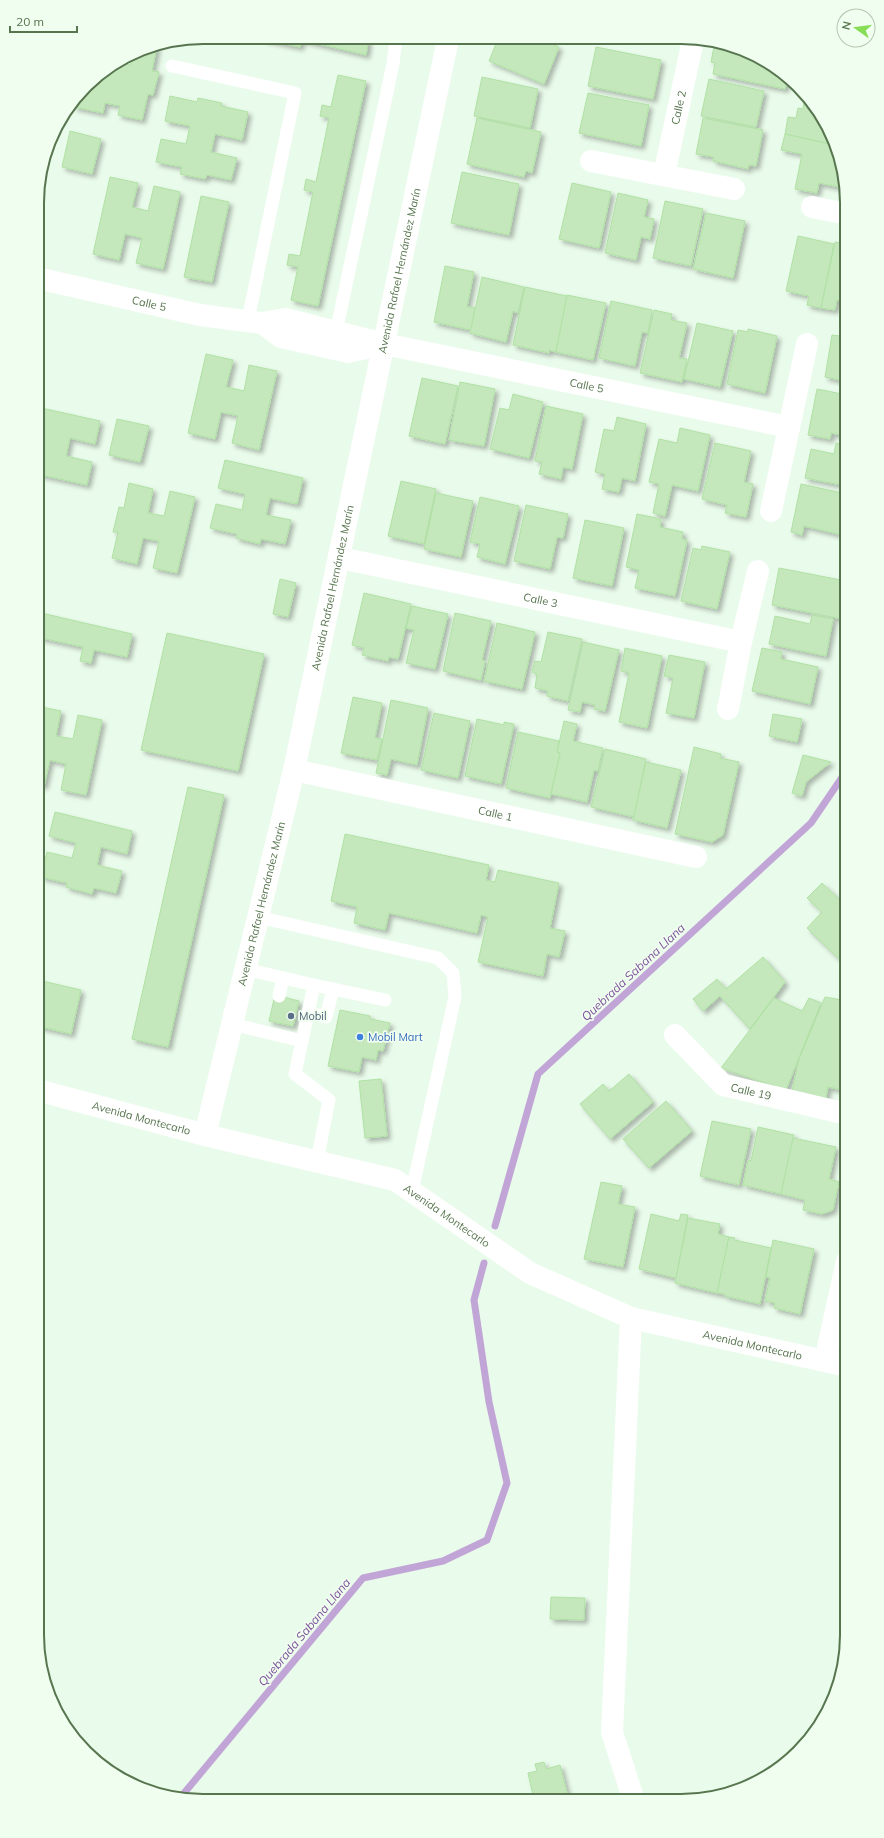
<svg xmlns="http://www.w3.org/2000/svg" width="884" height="1838" font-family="Mulish,sans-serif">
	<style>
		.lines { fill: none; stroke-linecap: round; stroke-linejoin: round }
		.stream { stroke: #c1a5d6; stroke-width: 7 }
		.building { fill: #c4e8bc; stroke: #b0e1a4; filter: url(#shadow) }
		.lane { stroke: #fff; stroke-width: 13 }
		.street { stroke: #fff; stroke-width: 22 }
		.service-dot { fill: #5c6f8a; stroke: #f0fef0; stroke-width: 1.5 }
		.shop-dot { fill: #3f7fe0; stroke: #f0fef0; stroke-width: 1.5 }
		.labels { text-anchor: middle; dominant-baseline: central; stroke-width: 3.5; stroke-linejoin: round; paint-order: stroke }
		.street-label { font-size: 11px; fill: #57754e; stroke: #f0fef0 }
		.service-label { font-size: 11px; fill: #4e5e75; stroke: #f0fef0; text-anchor: start }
		.shop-label { font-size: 11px; fill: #366cbe; stroke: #f0fef0; text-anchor: start }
		.water-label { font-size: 12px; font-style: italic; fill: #7d539b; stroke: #f0fef0 }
		.rim { fill: none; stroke: #57754e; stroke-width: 2 }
	</style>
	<defs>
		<filter id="shadow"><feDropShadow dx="3.5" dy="3.5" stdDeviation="2" flood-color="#0004"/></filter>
	</defs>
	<rect width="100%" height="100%" fill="#e9fbea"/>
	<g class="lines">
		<g class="stream">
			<polyline points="495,1226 538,1074 811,823 847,770"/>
			<polyline points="180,1798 363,1578 443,1561 487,1540 507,1483 489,1402 474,1300 484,1263"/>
		</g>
	</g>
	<g class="building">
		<polygon points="263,37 367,38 368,43 366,55 302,40 300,47 263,39"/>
		<polygon points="498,39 540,39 559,47 544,84 489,61"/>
		<polygon points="715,41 754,54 788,77 785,89 713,74 715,63 711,62"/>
		<polygon points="157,46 152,71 159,72 153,95 148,94 142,120 118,115 120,106 105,103 103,113 74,107 75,102 93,78 119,63 130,65 133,54 140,50"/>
		<polygon points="596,47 661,60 653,99 588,86"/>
		<polygon points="338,75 366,81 318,306 291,300 298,267 287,265 289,254 300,256 313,192 304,190 306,179 316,182 329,118 320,116 322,105 331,107"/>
		<polygon points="482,77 538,89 530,128 474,116"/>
		<polygon points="709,79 764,91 756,127 701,116"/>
		<polygon points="588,93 649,105 641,146 579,133"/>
		<polygon points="805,95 819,111 834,145 785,134 788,117 796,118 798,108 803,109"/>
		<polygon points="170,96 197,102 198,98 222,103 221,106 248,112 242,140 215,134 211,152 237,158 231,180 207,175 205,179 180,174 182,167 156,162 161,139 186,144 190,126 165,121"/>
		<polygon points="477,118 541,132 532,173 526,171 524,177 467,164"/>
		<polygon points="703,118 763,130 756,166 749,165 748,169 713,161 714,157 696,154"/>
		<polygon points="70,131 101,139 92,174 62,167"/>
		<polygon points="785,134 834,145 841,160 845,188 819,183 817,193 795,189 802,154 781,150"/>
		<polygon points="462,172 519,184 509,235 451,223"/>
		<polygon points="110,177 138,183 132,207 148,211 154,186 180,192 163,269 136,263 142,238 125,234 119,260 93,254"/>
		<polygon points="572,183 611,192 599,248 559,239"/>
		<polygon points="618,193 648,200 644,217 654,219 650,239 641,237 636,260 605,253"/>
		<polygon points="201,196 229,202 212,282 184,277"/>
		<polygon points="665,201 703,209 691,266 653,258"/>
		<polygon points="706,213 745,221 733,278 693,269"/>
		<polygon points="798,236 834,244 821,308 807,305 809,296 786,291"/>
		<polygon points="835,242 847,244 847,302 837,300 835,310 821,308"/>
		<polygon points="445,266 474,272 467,307 475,308 471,330 434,322"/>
		<polygon points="482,277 524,287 518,313 513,311 506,342 470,333"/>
		<polygon points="525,287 567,296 556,352 549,350 549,353 513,345"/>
		<polygon points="567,295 606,303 593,360 556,352"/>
		<polygon points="611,301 652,310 648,333 642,332 635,366 599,358"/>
		<polygon points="654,310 672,314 671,320 687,323 679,358 687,359 682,382 640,373"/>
		<polygon points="697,323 733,331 720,387 684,379"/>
		<polygon points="748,329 777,336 765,393 727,384 738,330 748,332"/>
		<polygon points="832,335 847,337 847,392 843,391 845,381 825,377"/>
		<polygon points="206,354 233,360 226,387 244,391 249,365 277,371 259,450 232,443 238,416 221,412 215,439 188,433"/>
		<polygon points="422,378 458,386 445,444 409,436"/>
		<polygon points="460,382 495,389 484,446 449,440"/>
		<polygon points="817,389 847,395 847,436 831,433 830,439 808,435"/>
		<polygon points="513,394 543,402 529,458 490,449 500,408 509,410"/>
		<polygon points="546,406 583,414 572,469 563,467 561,479 539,474 542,462 535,461"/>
		<polygon points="37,407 100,421 95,444 70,438 66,456 92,462 87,485 37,474 37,450 40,451 44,434 37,432"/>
		<polygon points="617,417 646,424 635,481 622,478 619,492 602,489 605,474 595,472 604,429 614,431"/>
		<polygon points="117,419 149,426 140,462 109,455"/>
		<polygon points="680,428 710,435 698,491 672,485 665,516 653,513 659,484 649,482 659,439 677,443"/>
		<polygon points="715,443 751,451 744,482 753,484 746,517 725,513 727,505 702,499"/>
		<polygon points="836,443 847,445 847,486 805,478 811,449 834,454"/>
		<polygon points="225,460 303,478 297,504 270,498 266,515 291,520 285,544 261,539 260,544 236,538 237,534 210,528 216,504 242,510 245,494 218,488"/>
		<polygon points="401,481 436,489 424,544 388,536"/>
		<polygon points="129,483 153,489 148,513 164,516 170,491 195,497 177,573 153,568 159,541 143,538 137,564 112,558 118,532 113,532 119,507 124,508"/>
		<polygon points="801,484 847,494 847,536 804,526 802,535 791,532"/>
		<polygon points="436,493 473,501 461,557 424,549"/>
		<polygon points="480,497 519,506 505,564 477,557 480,544 470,542"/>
		<polygon points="526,505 568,514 563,538 557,537 550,569 514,561"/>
		<polygon points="637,514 661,519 660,527 683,532 682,539 687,540 675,596 635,588 639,570 626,567"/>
		<polygon points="585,520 624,528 612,586 573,578"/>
		<polygon points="702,546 730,552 717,609 681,601 693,548 701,550"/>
		<polygon points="779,568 846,581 840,609 847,610 847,620 772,605"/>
		<polygon points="280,579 296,583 288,617 273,614"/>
		<polygon points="364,593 411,604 398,659 389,657 388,661 362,655 364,648 352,645"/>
		<polygon points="412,606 448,614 435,669 406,663 414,630 406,628"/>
		<polygon points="37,612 132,634 127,657 94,650 91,663 80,661 83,647 37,637"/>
		<polygon points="455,613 491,621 482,660 485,661 481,680 443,671"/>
		<polygon points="812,615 833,619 826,656 769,644 775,616 810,624"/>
		<polygon points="497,623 535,632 522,689 484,681"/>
		<polygon points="548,632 582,639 568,701 547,696 548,691 535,688 537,674 532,672 535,661 541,662"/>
		<polygon points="167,633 264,654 238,771 141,750"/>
		<polygon points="583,642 619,650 605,711 594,709 595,705 582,702 580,712 568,710"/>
		<polygon points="625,648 662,656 647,728 619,722 629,673 621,671"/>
		<polygon points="762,648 782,652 781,659 818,667 810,704 752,691"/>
		<polygon points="669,655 705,662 694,718 666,713 673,678 664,676"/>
		<polygon points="353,697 382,703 375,738 382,739 377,760 341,753"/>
		<polygon points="391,700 428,708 417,765 391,759 387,775 376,773"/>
		<polygon points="37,706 61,711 56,736 73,739 78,715 102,720 86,795 61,790 66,764 50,760 44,786 37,784"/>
		<polygon points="434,713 470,721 458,778 421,770"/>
		<polygon points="773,714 802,719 797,742 769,736"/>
		<polygon points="477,719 504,725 504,722 514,724 501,784 465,776"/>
		<polygon points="564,721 577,724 573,741 603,748 598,771 594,770 587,802 551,794 560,753 557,752"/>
		<polygon points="518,732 559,741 557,752 560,753 550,798 506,788"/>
		<polygon points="694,747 721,754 720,758 739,762 723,835 712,842 675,834"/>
		<polygon points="605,749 646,759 634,817 591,807"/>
		<polygon points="803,755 831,762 806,782 802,796 792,793"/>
		<polygon points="646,762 681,770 667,828 633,820"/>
		<polygon points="188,787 224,795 168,1047 132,1039"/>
		<polygon points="55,812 132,831 127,854 101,847 97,865 122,871 116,893 94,888 92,894 66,887 67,883 41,877 47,852 72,858 76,843 49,836"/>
		<polygon points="345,834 489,865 486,880 495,882 498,870 559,883 550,928 565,931 559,957 547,954 543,976 478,962 488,917 481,915 477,933 389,913 385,930 354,923 357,907 331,901"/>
		<polygon points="822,883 847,907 847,967 807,928 822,912 807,898"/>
		<polygon points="763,957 785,982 750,1029 720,996 703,1011 693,999 717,979 726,989"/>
		<polygon points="38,980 81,990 71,1034 37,1026"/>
		<polygon points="275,995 299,1001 293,1026 269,1021"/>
		<polygon points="825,997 847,1001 847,1091 828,1087 826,1098 792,1091 799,1059"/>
		<polygon points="774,998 802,1011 809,998 821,1003 786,1090 721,1068"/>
		<polygon points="340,1010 370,1016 370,1019 390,1023 383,1051 378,1050 376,1060 362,1057 359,1072 328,1066"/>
		<polygon points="629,1074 653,1102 610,1139 580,1104 603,1084 609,1091"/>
		<polygon points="381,1079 387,1136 365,1138 359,1081"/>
		<polygon points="666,1101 692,1131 649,1168 623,1139"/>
		<polygon points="712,1121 751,1129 739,1185 700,1176"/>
		<polygon points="758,1127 794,1135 781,1194 743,1185 748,1160 751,1161"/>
		<polygon points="793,1138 836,1147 829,1179 839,1182 833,1210 822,1214 803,1210 805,1200 781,1194"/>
		<polygon points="601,1182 622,1186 618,1204 635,1207 623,1267 584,1259"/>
		<polygon points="651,1214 679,1221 681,1214 688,1215 676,1278 639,1269"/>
		<polygon points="688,1218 720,1224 718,1234 729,1237 717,1293 675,1283"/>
		<polygon points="729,1237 735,1238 734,1240 771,1248 760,1304 725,1296 725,1294 717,1293"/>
		<polygon points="773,1240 814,1249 800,1314 774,1308 775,1303 765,1301 770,1278 766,1277"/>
		<polygon points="551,1597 585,1598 584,1620 550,1619"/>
		<polygon points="544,1762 546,1769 560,1765 567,1793 534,1800 528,1773 537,1771 535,1764"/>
	</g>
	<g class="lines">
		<g class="lane">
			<polyline points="172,66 295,93 248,320"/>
			<polyline points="336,332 393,64 396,38"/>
			<polyline points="258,917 438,958 453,973 455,997 412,1191"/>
			<polyline points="245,969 314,985 302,1041"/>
			<polyline points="314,985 385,1000"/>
			<polyline points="279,996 283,978"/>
			<polyline points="309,1013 326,1017 333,989"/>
			<polyline points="232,1024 302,1041 295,1074 329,1100 317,1161"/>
		</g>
		<g class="street">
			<polyline points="591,161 734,189"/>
			<path id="s1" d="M664,175L693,40"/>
			<polyline points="812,207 847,214"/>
			<path id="s2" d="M37,278L200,315L262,323L285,319L384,344L789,427"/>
			<polyline points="262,323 281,337 348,352 380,345"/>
			<polyline points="771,511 807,344"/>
			<path id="s3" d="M340,558L741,642"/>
			<polyline points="728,709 741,642 758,571"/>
			<path id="s4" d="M294,770L696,857"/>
			<path id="s5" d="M675,1035L723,1085L847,1114"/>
			<path id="s6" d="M37,1090L205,1135L395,1180L530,1273L631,1318L847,1366"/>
			<path id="s7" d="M205,1135L294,770L448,39"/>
			<polyline points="631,1318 612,1732 634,1801"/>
			<polyline points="825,1361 847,1261"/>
		</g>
	</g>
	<circle class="service-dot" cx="291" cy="1016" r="4"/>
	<circle class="shop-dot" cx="360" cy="1037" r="4"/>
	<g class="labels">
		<g class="street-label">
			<text stroke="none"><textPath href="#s1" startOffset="69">Calle 2</textPath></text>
			<text stroke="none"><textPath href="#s7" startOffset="886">Avenida Rafael Hernández Marín</textPath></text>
			<text stroke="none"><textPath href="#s2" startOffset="115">Calle 5</textPath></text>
			<text stroke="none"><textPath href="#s2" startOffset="562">Calle 5</textPath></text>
			<text stroke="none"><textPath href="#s7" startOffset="562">Avenida Rafael Hernández Marín</textPath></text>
			<text stroke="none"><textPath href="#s3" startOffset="205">Calle 3</textPath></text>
			<text stroke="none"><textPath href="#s4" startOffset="206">Calle 1</textPath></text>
			<text stroke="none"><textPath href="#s7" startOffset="238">Avenida Rafael Hernández Marín</textPath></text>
			<text stroke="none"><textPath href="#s5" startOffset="98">Calle 19</textPath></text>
			<text stroke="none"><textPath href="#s6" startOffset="108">Avenida Montecarlo</textPath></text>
			<text stroke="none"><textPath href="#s6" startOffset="432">Avenida Montecarlo</textPath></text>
			<text stroke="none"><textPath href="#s6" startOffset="768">Avenida Montecarlo</textPath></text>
		</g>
		<g class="service-label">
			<text x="299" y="1016">Mobil</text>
		</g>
		<g class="shop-label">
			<text x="368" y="1037">Mobil Mart</text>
		</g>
		<g class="water-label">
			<text transform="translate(633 972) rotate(-43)">Quebrada Sabana Llana</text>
			<text transform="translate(304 1632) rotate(-50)">Quebrada Sabana Llana</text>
		</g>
	</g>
	<path d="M0 0H884V1838H0ZM203 44H681A159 159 0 0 1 840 203V1635A159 159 0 0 1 681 1794H203A159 159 0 0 1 44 1635V203A159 159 0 0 1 203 44Z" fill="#f0fef0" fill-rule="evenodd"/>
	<path class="rim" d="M203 44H681A159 159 0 0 1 840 203V1635A159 159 0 0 1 681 1794H203A159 159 0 0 1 44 1635V203A159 159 0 0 1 203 44Z"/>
	<g transform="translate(856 28) rotate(284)"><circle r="19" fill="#f0fef0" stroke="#b3c7af"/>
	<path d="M0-3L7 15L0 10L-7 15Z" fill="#87dd56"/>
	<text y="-6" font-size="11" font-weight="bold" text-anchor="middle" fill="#57754e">N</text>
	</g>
	<path d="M10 26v6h67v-6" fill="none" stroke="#57754e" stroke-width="2"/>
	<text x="16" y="26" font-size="12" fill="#57754e" stroke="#f0fef0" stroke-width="3" paint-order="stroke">20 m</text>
</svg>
